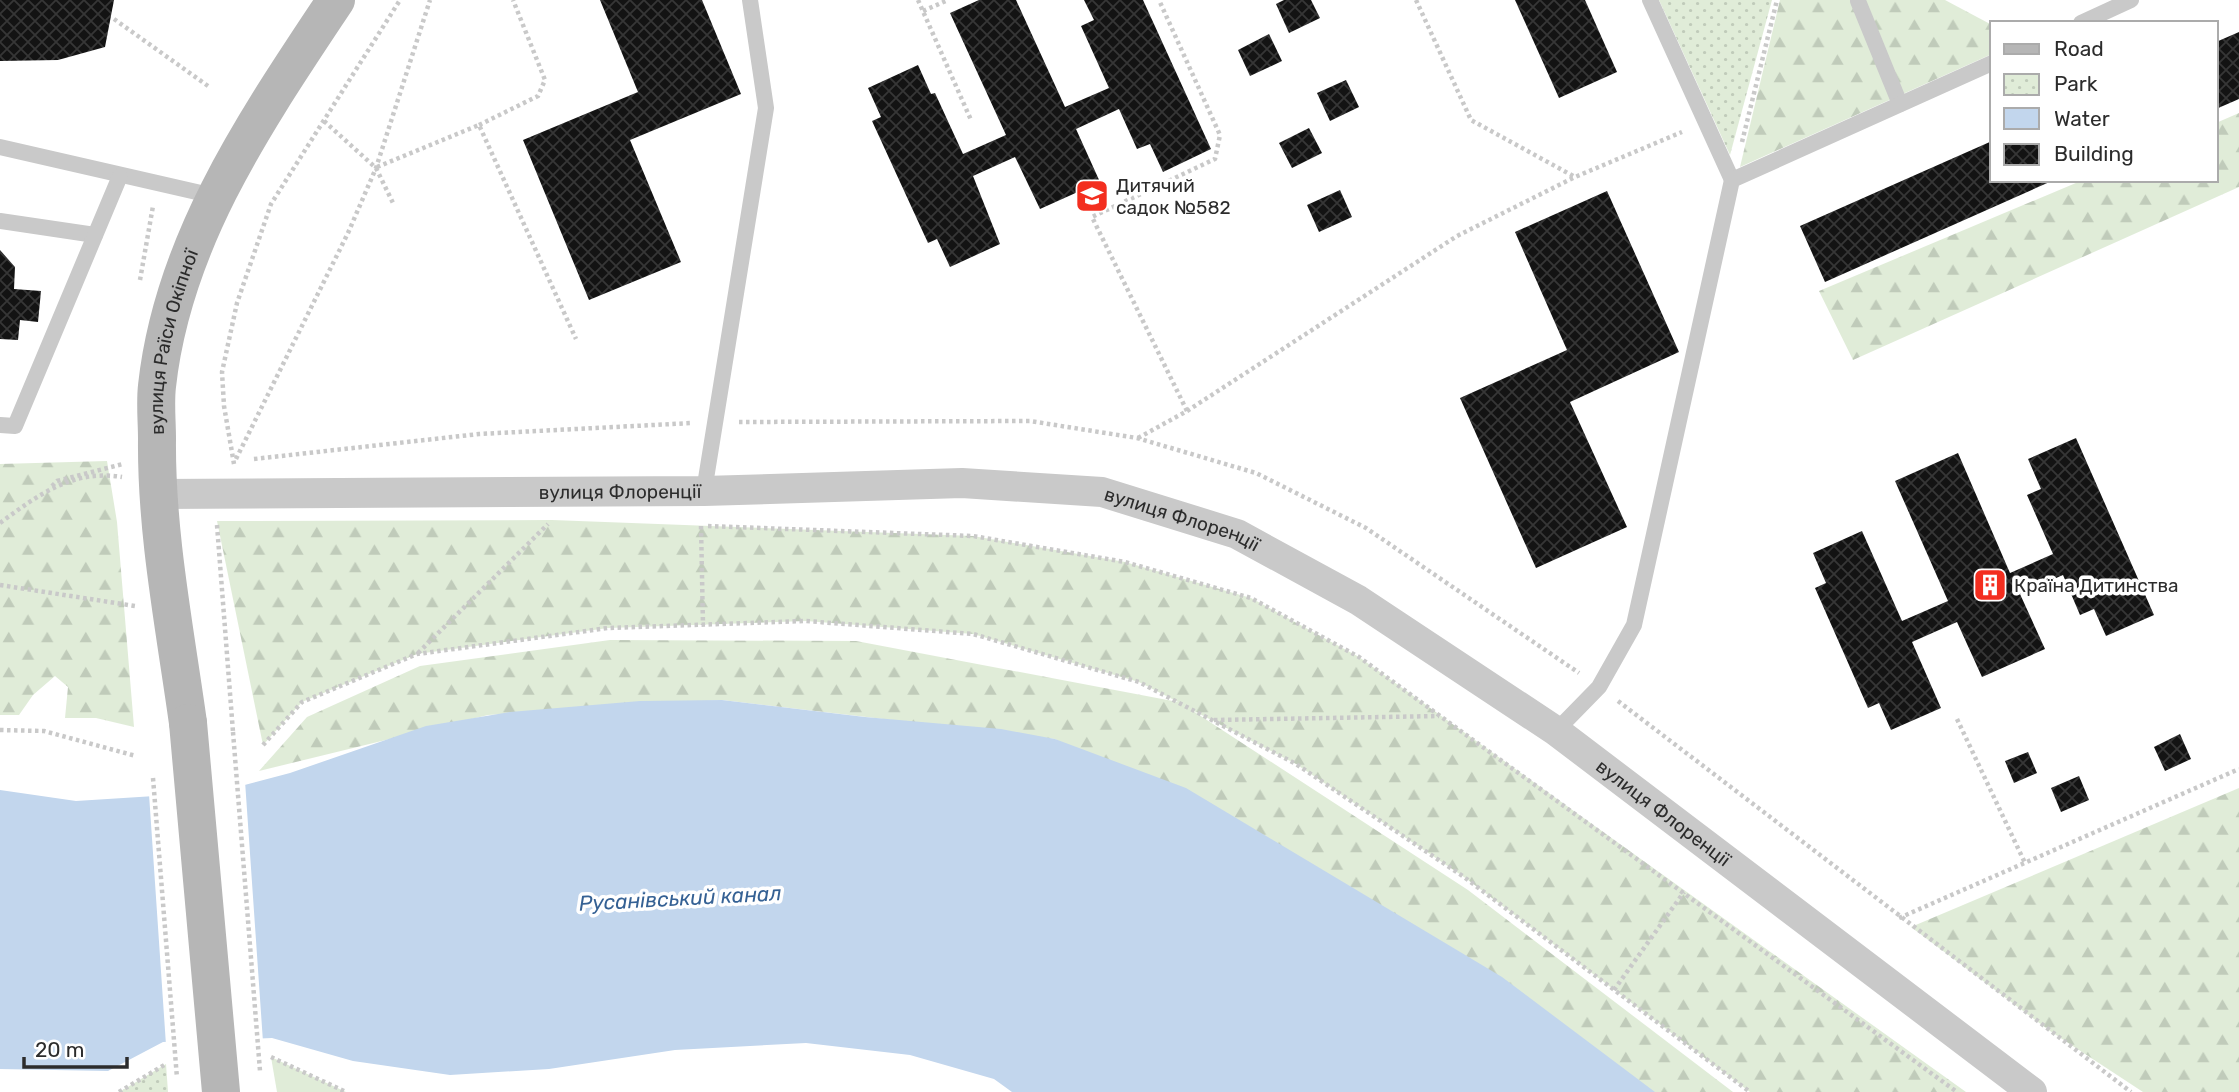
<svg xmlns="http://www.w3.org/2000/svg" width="2239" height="1092" font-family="Rubik,sans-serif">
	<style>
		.grass { fill: #e0ecd8 }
		.forest { fill: url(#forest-firs) }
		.park { fill: url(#park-dots) }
		.water { fill: #c2d6ed }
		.pier { fill: #fff }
		.building { fill: url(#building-cross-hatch) }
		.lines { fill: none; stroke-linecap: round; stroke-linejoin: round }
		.path { stroke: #c9c9c9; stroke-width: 4.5; stroke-dasharray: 3.5 3.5; stroke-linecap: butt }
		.lane { stroke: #c9c9c9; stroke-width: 16 }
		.street { stroke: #c9c9c9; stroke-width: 30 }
		.secondary { stroke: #b6b6b6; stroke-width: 38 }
		.path-bridge { stroke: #c9c9c9; stroke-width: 4.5; stroke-dasharray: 3.5 3.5; stroke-linecap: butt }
		.secondary-bridge { stroke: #b6b6b6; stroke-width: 38 }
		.labels { text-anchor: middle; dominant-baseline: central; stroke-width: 7; stroke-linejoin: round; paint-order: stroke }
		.poi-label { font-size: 19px; fill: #2c2c2c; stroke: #fff; text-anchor: start }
		.street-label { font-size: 19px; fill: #2c2c2c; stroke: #fff }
		.water-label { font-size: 21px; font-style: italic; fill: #356194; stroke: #fff }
	</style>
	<defs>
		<pattern id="forest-firs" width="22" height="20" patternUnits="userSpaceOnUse" patternTransform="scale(1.75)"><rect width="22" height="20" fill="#e0ecd8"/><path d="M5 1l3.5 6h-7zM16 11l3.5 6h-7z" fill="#c0cbba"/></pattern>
		<pattern id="park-dots" width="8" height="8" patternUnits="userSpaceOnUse" patternTransform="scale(1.75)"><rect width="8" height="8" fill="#e0ecd8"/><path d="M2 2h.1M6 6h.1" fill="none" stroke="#c0cbba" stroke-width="1.8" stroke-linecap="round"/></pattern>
		<pattern id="building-cross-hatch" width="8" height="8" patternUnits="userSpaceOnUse" patternTransform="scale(1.75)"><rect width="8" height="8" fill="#131313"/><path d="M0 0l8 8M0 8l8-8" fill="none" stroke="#363636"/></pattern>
	</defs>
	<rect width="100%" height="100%" fill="#fff"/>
	<polygon class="grass" points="271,1057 346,1092 277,1092"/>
	<g class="forest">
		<polygon points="1780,0 1945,0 1992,25 1992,54 1740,167"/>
		<polygon points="2239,113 2239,187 1853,360 1819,291 2083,180 2216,180 2216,123"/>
		<polygon points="107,461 117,522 134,727 96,718 65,718 68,687 55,676 33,695 19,715 0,715 0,464"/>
		<polygon points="552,520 973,536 1125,562 1251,598 1359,657 1966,1092 1750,1092 1464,877 1296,764 1190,709 1468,890 1733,1092 1653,1092 1055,739 722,700 488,715 259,771 307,717 420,666 610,640 856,641 1178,702 1139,682 973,634 806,621 608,628 417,654 302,702 263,745 217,521"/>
		<polygon points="2239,788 2239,1092 2143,1092 2050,1031 1911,927"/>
	</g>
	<g class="park">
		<polygon points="1659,0 1772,0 1730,155"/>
		<polygon points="166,1064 168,1092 119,1092 121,1091"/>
	</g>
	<polygon class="water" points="722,700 865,717 1001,729 1055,739 1186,788 1502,977 1655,1092 1012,1092 994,1079 910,1055 806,1043 675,1050 549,1069 450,1075 353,1061 272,1038 163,1042 108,1071 0,1069 0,790 76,801 218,792 290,773 426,726 510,712 640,701"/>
	<polygon class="pier" points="245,781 263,1042 166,1045 149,794 218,788"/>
	<g class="building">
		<polygon points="0,0 114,0 105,47 58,60 0,61"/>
		<polygon points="600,0 702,0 741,94 630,140 681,262 589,300 523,140 638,92"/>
		<polygon points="979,0 1016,0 1065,107 1109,88 1081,26 1094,20 1084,0 1143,0 1211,149 1163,172 1150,144 1137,149 1119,109 1076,129 1100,182 1040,209 1015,157 973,176 1000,244 950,267 937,239 928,243 872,121 881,117 868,88 918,65 931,94 935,93 963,154 1006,135 950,13"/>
		<polygon points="1284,0 1311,0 1320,18 1289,33 1276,4"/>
		<polygon points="1515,0 1585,0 1617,72 1559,98"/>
		<polygon points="2239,32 2239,99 2216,109 2216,42"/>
		<polygon points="1269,34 1282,61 1250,76 1238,50"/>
		<polygon points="1346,80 1359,107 1330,121 1317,93"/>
		<polygon points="1309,128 1322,153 1292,168 1279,143"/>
		<polygon points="1992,141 1992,180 2054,180 1825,282 1800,226"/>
		<polygon points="1340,190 1352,217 1319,232 1307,205"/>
		<polygon points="1607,191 1679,352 1570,402 1627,527 1536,568 1460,398 1567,350 1515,232"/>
		<polygon points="0,250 15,267 14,289 41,291 38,322 20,320 18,340 0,339"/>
		<polygon points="2076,438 2154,615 2106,636 2094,609 2080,615 2063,575 2020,594 2045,649 1982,677 1957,622 1912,642 1941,708 1891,730 1879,703 1868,708 1815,588 1826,583 1813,553 1862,531 1902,621 1948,601 1895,481 1958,453 2010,573 2053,554 2027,495 2041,489 2028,459"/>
		<polygon points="2180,734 2191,759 2165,771 2154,747"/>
		<polygon points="2028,752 2037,773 2014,783 2005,761"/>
		<polygon points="2079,776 2089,800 2061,812 2051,788"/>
	</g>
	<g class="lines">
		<g class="path">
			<polyline points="918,0 971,120"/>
			<polyline points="1416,0 1471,120 1575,177 1682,132"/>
			<polyline points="923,11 948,0"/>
			<polyline points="114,19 208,86"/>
			<polyline points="324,121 376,168 393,203"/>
			<polyline points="479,125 538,96 545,80 513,0"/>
			<polyline points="1742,142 1777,0"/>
			<polyline points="377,167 479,125 576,339"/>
			<polyline points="140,280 153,206"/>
			<polyline points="1187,411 1457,236 1575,177"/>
			<polyline points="739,422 1030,421 1137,438 1256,473 1366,528 1579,673"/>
			<polyline points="1138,438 1187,411 1092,217 1215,159 1220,135 1159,0"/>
			<polyline points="236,459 348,233 376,168 430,0"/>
			<polyline points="254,459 479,434 692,423"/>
			<polyline points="234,464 224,406 222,372 237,303 271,204 400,0"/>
			<polyline points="52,486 57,481 123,464"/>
			<path d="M0,523C38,495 73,469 122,477"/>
			<polyline points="217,525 233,732"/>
			<polyline points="701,526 703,625"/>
			<polyline points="708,526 973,536 1125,562 1251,598 1359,657 1957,1092"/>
			<polyline points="0,585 135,606"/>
			<polyline points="418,653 548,524"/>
			<polyline points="1618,701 2131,1092"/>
			<polyline points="1957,719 2025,863"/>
			<polyline points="1214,720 1439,716"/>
			<polyline points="0,730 44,731 136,756"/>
			<polyline points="263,745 302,702 417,654 608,628 806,621 973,634 1139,682 1296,764 1464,877 1750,1092"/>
			<polyline points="1899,918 2239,769"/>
			<polyline points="1614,990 1684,892"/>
			<polyline points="271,1057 346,1092"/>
			<polyline points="119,1092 166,1064"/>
		</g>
		<g class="lane">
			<polyline points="1650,0 1732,180"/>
			<polyline points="1858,1 1900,104"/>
			<polyline points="2081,23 2131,0"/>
			<polyline points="0,147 214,196"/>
			<polyline points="0,221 95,235"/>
			<polyline points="0,425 15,426 120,176"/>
			<polyline points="704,491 766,108 750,0"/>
			<polyline points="1556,731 1599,687 1634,625 1732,180 1992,63"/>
		</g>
		<path class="street" id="s1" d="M156,494L704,491L962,483L1102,492L1237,534L1358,600L1556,731L2032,1092"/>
		<path class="secondary" id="s2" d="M188,723C175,629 156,534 157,439C157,421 155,403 157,386C173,240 257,119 336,0"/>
		<g class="path-bridge">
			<polyline points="233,732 260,1071"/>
			<polyline points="153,778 177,1078"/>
		</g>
		<polyline class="secondary-bridge" points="188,723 221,1092"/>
	</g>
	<defs>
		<symbol id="school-square" viewBox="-11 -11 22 22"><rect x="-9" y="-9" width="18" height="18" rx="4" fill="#f32e1f" stroke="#fff"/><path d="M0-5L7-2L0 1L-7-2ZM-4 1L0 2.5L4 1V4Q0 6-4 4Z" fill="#fff"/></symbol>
		<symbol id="building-square" viewBox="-11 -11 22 22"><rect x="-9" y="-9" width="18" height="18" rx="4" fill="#f32e1f" stroke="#fff"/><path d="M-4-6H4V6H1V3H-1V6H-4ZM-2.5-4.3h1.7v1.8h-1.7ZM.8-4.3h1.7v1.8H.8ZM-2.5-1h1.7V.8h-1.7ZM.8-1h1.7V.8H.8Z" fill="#fff"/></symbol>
	</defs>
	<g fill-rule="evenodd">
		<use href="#school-square" x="1073" y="177" width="38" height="38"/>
		<use href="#building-square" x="1971" y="566" width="38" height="38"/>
	</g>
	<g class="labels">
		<g class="poi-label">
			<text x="1116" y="185">Дитячий<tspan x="1116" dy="22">садок №582</tspan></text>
			<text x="2014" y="585">Країна Дитинства</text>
		</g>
		<g class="street-label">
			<text stroke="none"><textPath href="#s2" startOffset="385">вулиця Раїси Окіпної</textPath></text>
			<text stroke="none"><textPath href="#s1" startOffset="464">вулиця Флоренції</textPath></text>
			<text stroke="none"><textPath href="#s1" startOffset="1031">вулиця Флоренції</textPath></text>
			<text stroke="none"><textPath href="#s1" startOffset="1598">вулиця Флоренції</textPath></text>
		</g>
		<g class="water-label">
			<text transform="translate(680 898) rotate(-3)">Русанівський канал</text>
		</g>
	</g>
	<rect x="1990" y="21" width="228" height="161" fill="#ffffff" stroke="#ababab" stroke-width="2"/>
	<rect x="2004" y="44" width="35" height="10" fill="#b6b6b6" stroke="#ababab" stroke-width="2"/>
	<text x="2054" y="56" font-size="21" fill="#2c2c2c">Road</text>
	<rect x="2004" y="74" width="35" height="21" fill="url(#park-dots)" stroke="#ababab" stroke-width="2"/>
	<text x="2054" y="91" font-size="21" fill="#2c2c2c">Park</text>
	<rect x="2004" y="108" width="35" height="21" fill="#c2d6ed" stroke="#ababab" stroke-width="2"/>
	<text x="2054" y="126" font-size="21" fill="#2c2c2c">Water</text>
	<rect x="2004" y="144" width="35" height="21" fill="url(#building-cross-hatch)" stroke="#ababab" stroke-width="2"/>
	<text x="2054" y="161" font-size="21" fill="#2c2c2c">Building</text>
	<path d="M24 1057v10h103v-10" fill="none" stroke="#2c2c2c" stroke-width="3.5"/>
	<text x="35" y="1057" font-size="21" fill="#2c2c2c" stroke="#ffffff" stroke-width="5" paint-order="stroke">20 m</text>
</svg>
